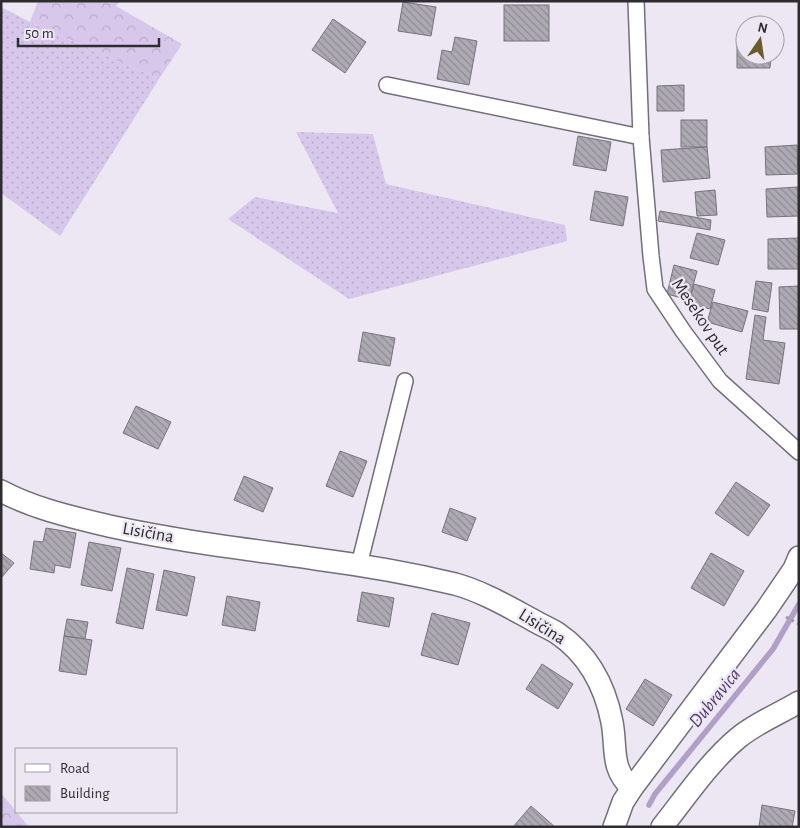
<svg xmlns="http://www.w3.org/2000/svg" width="800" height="828" font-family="'Alegreya Sans',sans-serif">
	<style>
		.grass { fill: url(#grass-dots) }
		.forest { fill: url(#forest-crowns) }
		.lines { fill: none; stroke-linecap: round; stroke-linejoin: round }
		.stream { stroke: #b19fc8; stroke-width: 5.5 }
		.building { fill: url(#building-back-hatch); stroke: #77737d }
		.street-casing { stroke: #726f78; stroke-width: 18 }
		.secondary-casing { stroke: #726f78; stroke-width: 24 }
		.path { stroke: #9e9aa2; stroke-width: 3; stroke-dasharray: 2.5 4; stroke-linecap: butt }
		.street { stroke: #fff; stroke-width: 15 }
		.secondary { stroke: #fff; stroke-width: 21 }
		.labels { text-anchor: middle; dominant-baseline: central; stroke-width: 4.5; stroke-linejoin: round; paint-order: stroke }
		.street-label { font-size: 18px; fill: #2e2c30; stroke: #ece7f2 }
		.water-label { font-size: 19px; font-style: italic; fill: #51386d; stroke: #ece7f2 }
	</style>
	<defs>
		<pattern id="grass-dots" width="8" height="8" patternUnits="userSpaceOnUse" patternTransform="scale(1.25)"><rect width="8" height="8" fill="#d7c8eb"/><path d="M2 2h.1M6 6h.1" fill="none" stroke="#b9acca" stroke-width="1.8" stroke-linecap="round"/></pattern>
		<pattern id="forest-crowns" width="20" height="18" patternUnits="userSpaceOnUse" patternTransform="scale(1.25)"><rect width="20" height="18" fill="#d7c8eb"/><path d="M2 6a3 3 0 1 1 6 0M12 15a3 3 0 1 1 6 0" fill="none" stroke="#b9acca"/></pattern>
		<pattern id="building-back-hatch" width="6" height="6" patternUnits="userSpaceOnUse" patternTransform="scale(1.25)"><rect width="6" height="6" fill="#aeaab4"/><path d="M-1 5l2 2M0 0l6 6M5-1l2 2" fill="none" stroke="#8e8b93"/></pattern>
	</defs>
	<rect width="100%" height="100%" fill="#ece7f2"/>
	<g class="grass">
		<polygon points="1,7 30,22 159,79 60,236 1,193"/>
		<polygon points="296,132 373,134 386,184 565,225 567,241 349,299 228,219 255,197 338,213"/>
	</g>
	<g class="forest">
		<polygon points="38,1 120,1 116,6 182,44 159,79 30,22"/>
		<polygon points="1,793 29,827 1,827"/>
	</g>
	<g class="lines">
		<polyline class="stream" points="649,805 655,794 773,649 799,604"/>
	</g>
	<g class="building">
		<polygon points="403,2 436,7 431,36 398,31"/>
		<rect x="504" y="5" width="45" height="36"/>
		<polygon points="333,19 366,42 345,73 312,50"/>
		<polygon points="455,37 477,41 469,85 437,79 442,50 452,52"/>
		<polygon points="737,39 745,39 745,55 771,55 770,68 737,68"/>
		<polygon points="684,85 684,111 657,111 657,86"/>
		<rect x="681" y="120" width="26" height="27"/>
		<polygon points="578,136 611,142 606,171 573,165"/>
		<polygon points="797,145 798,174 766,175 765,147"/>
		<polygon points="707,147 710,178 663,182 661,150"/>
		<polygon points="798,187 799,216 767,217 766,189"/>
		<polygon points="715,190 717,215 697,216 695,192"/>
		<polygon points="595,191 628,197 623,226 590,220"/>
		<polygon points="660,211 711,220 710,230 658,221"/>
		<polygon points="697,233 725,240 718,265 690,258"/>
		<polygon points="799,238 799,269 768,269 768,239"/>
		<polygon points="674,265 697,271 689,300 667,294"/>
		<polygon points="756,281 772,283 768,312 752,309"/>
		<polygon points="694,284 715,290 710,309 689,303"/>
		<polygon points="799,286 799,329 780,329 779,287"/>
		<polygon points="713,302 748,311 742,332 707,322"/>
		<polygon points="755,315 766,317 763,340 785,343 779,384 746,379"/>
		<polygon points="363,332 395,338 390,366 358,361"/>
		<polygon points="136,406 171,422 158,449 123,433"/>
		<polygon points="340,451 367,461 353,497 326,486"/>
		<polygon points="244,476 273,488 263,512 234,500"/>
		<polygon points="736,482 770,505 748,536 715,513"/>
		<polygon points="450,508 476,518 467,541 442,532"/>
		<polygon points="46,528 76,533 70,568 55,565 54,573 30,569 34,541 43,542"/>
		<polygon points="89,542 121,548 112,591 81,585"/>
		<polygon points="1,553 14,563 1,578"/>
		<polygon points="711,553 744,571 724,606 691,588"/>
		<polygon points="127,568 154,574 143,629 116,623"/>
		<polygon points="164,570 195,577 187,616 156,610"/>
		<polygon points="362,592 394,598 389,627 357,621"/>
		<polygon points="227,596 260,602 255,631 222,625"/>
		<polygon points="432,613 470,623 458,665 421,655"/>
		<polygon points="67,619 88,622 85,639 64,636"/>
		<polygon points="64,636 92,640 86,675 59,671"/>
		<polygon points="542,664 573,684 558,709 526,689"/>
		<polygon points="645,679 672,695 653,726 626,709"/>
		<polygon points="762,805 795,811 792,827 759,827"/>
		<polygon points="531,806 555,827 513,827"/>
	</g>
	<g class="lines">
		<defs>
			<g id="street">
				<polyline points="636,1 641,137 651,256 655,289 683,331 720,381 799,452"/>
				<polyline points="387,85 641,137"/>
				<polyline points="359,565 405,381"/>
			</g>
			<g id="secondary">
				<path d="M1,491C35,509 72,517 109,526C177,541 247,549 316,559C362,565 409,573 455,584C481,591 507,606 531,619C539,624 549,628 557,633C588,654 605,686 612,722C617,748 610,769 632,788"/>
				<polyline points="614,827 623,802 632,788 766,610 794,569 799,557"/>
				<path d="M662,827C685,798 710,761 738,738C756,723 779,714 799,702"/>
			</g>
		</defs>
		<use href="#street" class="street-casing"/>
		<use href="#secondary" class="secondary-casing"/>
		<polyline class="path" points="786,617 799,624"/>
		<use href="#street" class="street"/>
		<use href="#secondary" class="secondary"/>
	</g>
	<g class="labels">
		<g class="street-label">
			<text transform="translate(700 317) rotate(56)">Mesekov put</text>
			<text transform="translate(148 533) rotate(10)">Lisičina</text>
			<text transform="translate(542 627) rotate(32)">Lisičina</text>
		</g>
		<g class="water-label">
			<text transform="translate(715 698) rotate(-51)">Dubravica</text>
		</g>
	</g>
	<rect width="800" height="828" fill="none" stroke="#2e2c30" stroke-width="5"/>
	<rect x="15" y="748" width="162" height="65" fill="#ece7f2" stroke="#a09ca4"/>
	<rect x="25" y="764" width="25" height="8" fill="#ffffff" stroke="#a09ca4"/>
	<text x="60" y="773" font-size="15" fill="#2e2c30">Road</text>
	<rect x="25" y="786" width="25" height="15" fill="url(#building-back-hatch)" stroke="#a09ca4"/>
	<text x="60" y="798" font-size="15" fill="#2e2c30">Building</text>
	<g transform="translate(760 40) rotate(13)"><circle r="24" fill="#ece7f2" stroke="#a09ca4"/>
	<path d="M0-4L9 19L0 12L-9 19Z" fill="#6a5c29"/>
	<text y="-8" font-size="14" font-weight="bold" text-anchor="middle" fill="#2e2c30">N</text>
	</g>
	<path d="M18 38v8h141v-8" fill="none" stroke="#2e2c30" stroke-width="2.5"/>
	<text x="25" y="38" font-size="15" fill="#2e2c30" stroke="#ece7f2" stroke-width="4" paint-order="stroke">50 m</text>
</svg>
